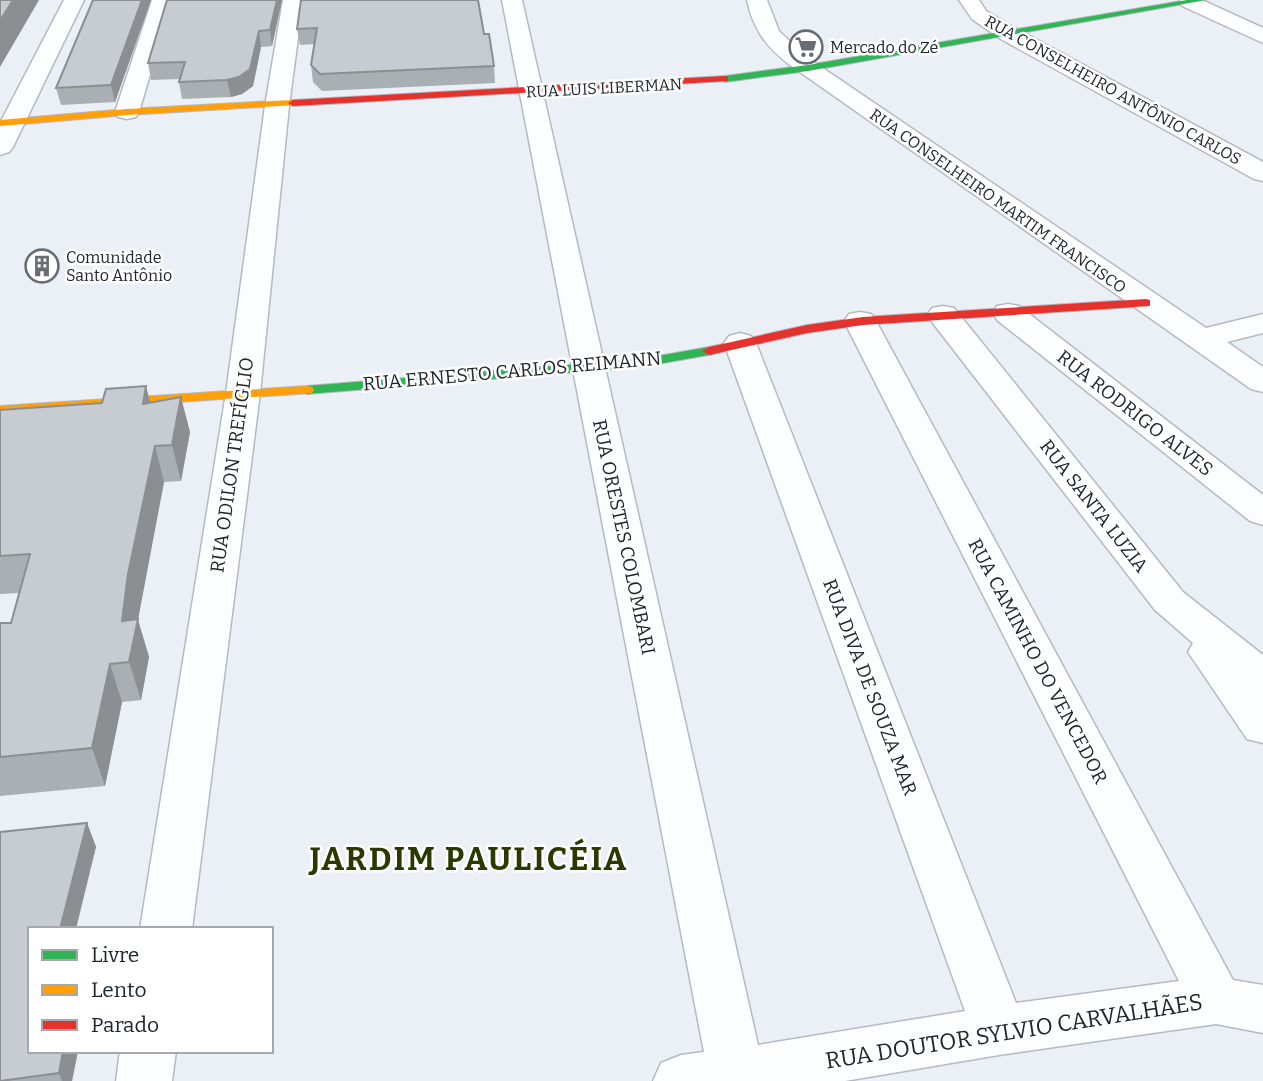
<svg xmlns="http://www.w3.org/2000/svg" width="1263" height="1081" font-family="Bitter,serif">
	<style>
		.lines { fill: none; stroke-linecap: round; stroke-linejoin: round }
		.street-casing { stroke: #b5bac1; stroke-width: 3 }
		.fast-casing { stroke: #b5bac1; stroke-width: 2 }
		.slow-casing { stroke: #b5bac1; stroke-width: 2 }
		.jam-casing { stroke: #b5bac1; stroke-width: 2 }
		.street { fill: #fcfdfe; fill-rule: evenodd }
		.fast { fill: #30b455; fill-rule: evenodd }
		.slow { fill: #ff9f0a; fill-rule: evenodd }
		.jam { fill: #e5322d; fill-rule: evenodd }
		.wall { fill: #aaafb4 }
		.shaded-wall { fill: #8b8f92 }
		.building { fill: #c6ccd1; stroke: #8b8f92; stroke-width: 2 }
		.labels { text-anchor: middle; dominant-baseline: central; stroke-width: 5; stroke-linejoin: round; paint-order: stroke }
		.far-poi-label { font-size: 16px; fill: #20262d; stroke: #fff; text-anchor: start }
		.far-street-label { font-size: 16px; fill: #20262d; stroke: #fff }
		.street-label { font-size: 19px; fill: #20262d; stroke: #fff }
		.near-street-label { font-size: 23px; fill: #20262d; stroke: #fff }
		.near-district-label { font-size: 32px; font-weight: bold; letter-spacing: 2px; fill: #2a3900; stroke: #fff }
	</style>
	<rect width="100%" height="100%" fill="#ebf0f6"/>
	<g class="lines">
		<defs>
			<g id="street">
				<polygon points="64,0 84,0 13,147 9,152 0,155 0,123"/>
				<polygon points="152,0 172,0 139,112 136,117 127,119 118,117 115,112"/>
				<polygon points="283,0 303,0 289,106 260,393 192,929 140,929 226,393 265,106"/>
				<polygon points="502,0 522,0 758,1045 965,1011 724,343 729,336 740,333 751,336 756,343 1016,1003 1179,981 844,321 849,314 860,312 871,314 876,321 1233,980 1263,985 1263,1033 1216,1024 999,1055 845,1081 653,1081 661,1063 681,1055 704,1052"/>
				<path d="M747,0H767L779,31L805,56L1206,328L1263,314V333L1227,342L1263,367V392L1251,389L790,65C766,47 753,29 747,0Z"/>
				<polygon points="959,0 979,0 986,11 1015,28 1263,162 1263,181 1254,179 999,38 972,19"/>
				<polygon points="1180,0 1202,0 1263,28 1263,43 1182,6"/>
				<polygon points="1008,304 1019,306 1263,495 1263,525 1250,521 997,320 993,313 997,306"/>
				<polygon points="943,306 954,308 1183,592 1263,655 1263,743 1247,739 1188,652 1193,643 1155,610 932,322 927,315 932,308"/>
				<polygon points="120,1051 176,1051 172,1081 116,1081"/>
			</g>
			<g id="fast">
				<polygon points="1187,0 1206,0 808,71 725,82 720,79 725,76 808,65"/>
				<polygon points="709,347 716,351 714,354 641,367 307,394 300,390 307,386 641,359"/>
			</g>
			<g id="slow">
				<polygon points="293,100 298,103 296,105 127,115 0,126 0,120 127,109"/>
				<polygon points="307,386 312,387 314,390 312,393 0,414 0,406"/>
			</g>
			<g id="jam">
				<polygon points="725,76 728,77 728,81 293,106 288,103 293,100"/>
				<polygon points="1146,299 1150,300 1150,306 863,325 807,333 709,355 702,351 709,347 807,325 863,317"/>
			</g>
		</defs>
		<use href="#street" class="street-casing"/>
		<use href="#fast" class="fast-casing"/>
		<use href="#slow" class="slow-casing"/>
		<use href="#jam" class="jam-casing"/>
		<use href="#street" class="street"/>
		<use href="#fast" class="fast"/>
		<use href="#slow" class="slow"/>
		<use href="#jam" class="jam"/>
	</g>
	<g class="wall">
		<polygon points="93,0 151,0 115,102 61,105 56,88"/>
		<polygon points="167,0 282,0 272,46 261,47 253,86 242,94 231,97 182,99 179,82 180,79 151,80 148,63"/>
		<polygon points="301,0 484,34 494,66 495,83 322,91 313,82 311,65 314,44 300,45 297,29"/>
		<polygon points="0,410 190,432 181,481 164,482 139,611 138,620 149,657 141,700 122,702 105,786 0,796 0,623 11,623 19,593 0,594"/>
		<polygon points="87,823 96,847 30,1051 78,1051 72,1081 0,1081"/>
	</g>
	<g class="shaded-wall">
		<polygon points="13,0 39,0 0,67 0,21"/>
		<polygon points="142,0 151,0 115,102 111,85"/>
		<polygon points="277,0 282,0 272,46 270,30"/>
		<polygon points="259,31 261,47 253,86 242,94 231,97 227,80"/>
		<polygon points="146,386 155,421 143,404"/>
		<polygon points="181,397 190,432 181,481 172,445"/>
		<polygon points="155,446 164,482 138,620 149,657 141,700 129,662 122,621 128,574"/>
		<polygon points="110,664 122,702 105,786 92,748"/>
		<polygon points="87,823 96,847 76,929 60,929"/>
		<polygon points="63,1051 78,1051 72,1081 62,1081 59,1073"/>
	</g>
	<g class="building">
		<polygon points="0,0 13,0 0,21"/>
		<polygon points="93,0 142,0 111,85 56,88"/>
		<polygon points="167,0 277,0 270,30 259,31 250,69 239,77 227,80 179,82 185,62 148,63"/>
		<polygon points="301,0 478,0 484,34 489,34 494,66 320,74 311,65 317,28 297,29"/>
		<polygon points="146,386 143,404 181,397 172,445 155,446 128,574 122,621 138,619 129,662 110,664 92,748 0,757 0,623 11,623 30,554 0,556 0,410 102,403 106,389"/>
		<polygon points="87,823 60,929 30,929 30,1051 63,1051 59,1073 0,1081 0,832"/>
	</g>
	<defs>
		<symbol id="supermarket-ring" viewBox="-11 -11 22 22"><circle r="9.5" fill="#fff" stroke="#676d73" stroke-width="1.5"/><path d="M-6-5.5h2.5l.6 2H6L4.5 2H-2.5L-4.4-4H-6ZM-1.5 3.2a1.3 1.3 0 1 0 .1 0ZM3 3.2a1.3 1.3 0 1 0 .1 0Z" fill="#676d73"/></symbol>
		<symbol id="building-ring" viewBox="-11 -11 22 22"><circle r="9.5" fill="#fff" stroke="#676d73" stroke-width="1.5"/><path d="M-4-6H4V6H1V3H-1V6H-4ZM-2.5-4.3h1.7v1.8h-1.7ZM.8-4.3h1.7v1.8H.8ZM-2.5-1h1.7V.8h-1.7ZM.8-1h1.7V.8H.8Z" fill="#676d73"/></symbol>
	</defs>
	<g fill-rule="evenodd">
		<use href="#supermarket-ring" x="787" y="28" width="38" height="38"/>
		<use href="#building-ring" x="23" y="247" width="38" height="38"/>
	</g>
	<g class="labels">
		<g class="far-poi-label">
			<text x="830" y="47">Mercado do Zé</text>
			<text x="66" y="257">Comunidade<tspan x="66" dy="18">Santo Antônio</tspan></text>
		</g>
		<g class="far-street-label">
			<text transform="translate(604 88) rotate(-3)">RUA LUIS LIBERMAN</text>
			<text transform="translate(1113 90) rotate(29)">RUA CONSELHEIRO ANTÔNIO CARLOS</text>
			<text transform="translate(998 201) rotate(35)">RUA CONSELHEIRO MARTIM FRANCISCO</text>
		</g>
		<g class="street-label">
			<text transform="translate(512 371) rotate(-5)">RUA ERNESTO CARLOS REIMANN</text>
			<text transform="translate(1135 413) rotate(38)">RUA RODRIGO ALVES</text>
			<text transform="translate(232 465) rotate(-82)">RUA ODILON TREFÍGLIO</text>
			<text transform="translate(1094 506) rotate(52)">RUA SANTA LUZIA</text>
			<text transform="translate(624 537) rotate(78)">RUA ORESTES COLOMBARI</text>
			<text transform="translate(1038 661) rotate(62)">RUA CAMINHO DO VENCEDOR</text>
			<text transform="translate(870 687) rotate(69)">RUA DIVA DE SOUZA MAR</text>
		</g>
		<g class="near-street-label">
			<text transform="translate(1014 1031) rotate(-9)">RUA DOUTOR SYLVIO CARVALHÃES</text>
		</g>
		<g class="near-district-label">
			<text x="469" y="859">JARDIM PAULICÉIA</text>
		</g>
	</g>
	<rect x="28" y="927" width="245" height="126" fill="#ffffff" stroke="#a6a8ab" stroke-width="2"/>
	<rect x="42" y="950" width="35" height="10" fill="#30b455" stroke="#a6a8ab" stroke-width="2"/>
	<text x="91" y="962" font-size="21" fill="#20262d">Livre</text>
	<rect x="42" y="985" width="35" height="10" fill="#ff9f0a" stroke="#a6a8ab" stroke-width="2"/>
	<text x="91" y="997" font-size="21" fill="#20262d">Lento</text>
	<rect x="42" y="1020" width="35" height="10" fill="#e5322d" stroke="#a6a8ab" stroke-width="2"/>
	<text x="91" y="1032" font-size="21" fill="#20262d">Parado</text>
</svg>
